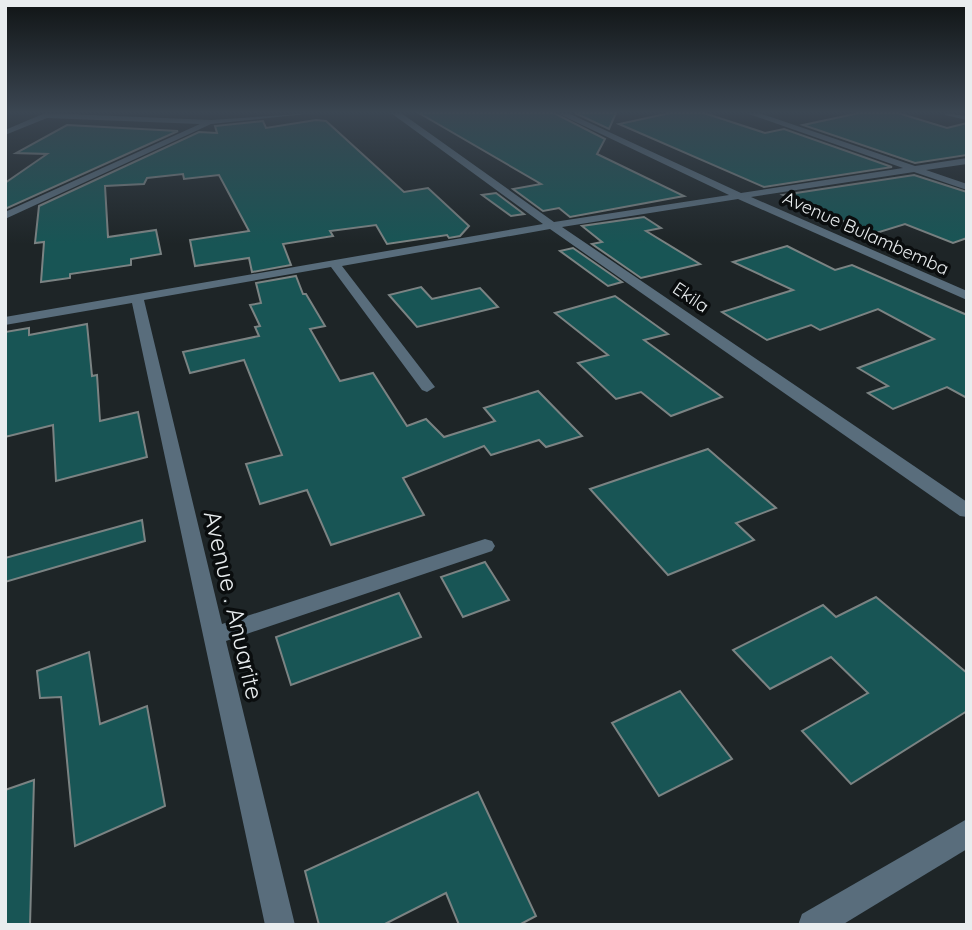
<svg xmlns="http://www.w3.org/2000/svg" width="972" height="930" font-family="Quicksand,sans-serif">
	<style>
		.building { fill: #185555; stroke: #7b8383; stroke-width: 2 }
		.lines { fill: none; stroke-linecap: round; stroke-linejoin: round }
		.minor { fill: #596d7c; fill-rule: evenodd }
		.labels { text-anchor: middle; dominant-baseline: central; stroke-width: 7; stroke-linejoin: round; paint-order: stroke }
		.far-street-label { font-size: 18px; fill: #e9edef; stroke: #0a0d0e }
		.near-street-label { font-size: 24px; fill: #e9edef; stroke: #0a0d0e }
	</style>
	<rect width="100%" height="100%" fill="#1e2527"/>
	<g class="building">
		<polygon points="419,113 554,113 605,139 597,154 684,196 570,217 559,208 543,211 513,189 541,184"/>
		<polygon points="575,113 616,113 609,129"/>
		<polygon points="670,113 704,113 765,133 784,129 892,167 764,187 619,124"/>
		<polygon points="859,113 898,113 947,128 967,123 967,155 915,163 803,125"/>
		<polygon points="316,120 326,121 404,192 428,188 469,226 460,236 449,238 447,235 387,244 376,225 330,231 333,236 283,244 291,265 252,272 249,258 195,266 190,240 249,231 219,175 184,179 183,174 147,178 144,184 105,186 108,237 156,230 161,254 131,259 131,265 70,274 70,278 41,282 44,242 35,243 39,206 199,132 217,133 215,126 263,121 266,128"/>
		<polygon points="67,125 178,131 5,209 5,183 47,154 16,153"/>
		<polygon points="914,175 967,192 967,238 953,243 905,224 873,234 783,195"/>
		<polygon points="496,193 524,214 511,216 482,195"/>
		<polygon points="644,217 661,228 646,231 700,264 641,278 592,244 602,242 582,226"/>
		<polygon points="787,246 835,270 852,265 967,315 967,398 947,387 893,409 868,393 888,386 858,368 934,339 878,309 820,330 811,325 767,340 722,312 793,290 733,262"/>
		<polygon points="573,248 622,282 608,286 560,251"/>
		<polygon points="296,276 303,294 306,294 325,326 310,329 340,381 373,373 407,426 426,419 444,437 495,421 484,408 538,391 582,436 546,447 539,440 491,455 484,446 403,478 424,515 331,545 307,490 260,504 246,464 282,455 244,360 190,373 183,352 259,336 255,327 260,326 250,305 261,303 256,283"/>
		<polygon points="421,287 432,299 480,288 498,307 417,327 389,295"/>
		<polygon points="615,296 668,334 644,340 722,397 671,416 641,392 616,399 578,363 608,355 555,313"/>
		<polygon points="87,324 92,376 97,375 100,421 138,412 147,457 56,481 53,425 5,437 5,332 29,328 29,335"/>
		<polygon points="708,449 776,508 736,523 754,540 668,575 590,489"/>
		<polygon points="142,520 145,541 5,582 5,558"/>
		<polygon points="485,562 509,600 463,617 441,577"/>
		<polygon points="399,593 421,637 291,685 276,637"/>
		<polygon points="876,597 967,673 967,711 851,784 802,731 868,693 831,657 770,689 733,650 823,605 836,617"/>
		<polygon points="89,652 100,724 147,706 165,806 75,846 61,697 40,698 37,671"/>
		<polygon points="680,691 732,759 659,796 612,723"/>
		<polygon points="34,780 30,925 5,925 5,790"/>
		<polygon points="478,792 536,916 519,925 459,925 446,893 383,925 319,925 305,871"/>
	</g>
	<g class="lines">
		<g class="minor">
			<polygon points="45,113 211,120 315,113 211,124 5,219 5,212 200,124 47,118 5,135 5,130"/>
			<polygon points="391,113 401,113 418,125 554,222 729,195 557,113 568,113 741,193 903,168 746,113 759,113 915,166 967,158 967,164 926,170 967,184 967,190 914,172 751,197 967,291 967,300 738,199 562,227 967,502 967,517 960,516 550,229 342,266 435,387 427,392 422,390 331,267 144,300 222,624 485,539 492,541 495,546 492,551 226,641 295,925 265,925 132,303 5,325 5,317 543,224"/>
			<polygon points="944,113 967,116 967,120 945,115"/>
			<polygon points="967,819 967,849 842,925 798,925 802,914"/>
		</g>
	</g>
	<linearGradient id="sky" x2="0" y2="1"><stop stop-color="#101415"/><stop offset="0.46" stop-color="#3b4652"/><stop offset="1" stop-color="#3b4652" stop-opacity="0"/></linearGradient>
	<rect width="972" height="244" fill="url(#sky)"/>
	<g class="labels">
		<g class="far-street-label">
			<text transform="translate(866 233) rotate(24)">Avenue Bulambemba</text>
			<text transform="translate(691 297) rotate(34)">Ekila</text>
		</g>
		<g class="near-street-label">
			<text transform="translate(234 605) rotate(77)">Avenue . Anuarite</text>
		</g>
	</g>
	<rect width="972" height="930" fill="none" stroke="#e9edef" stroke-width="14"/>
</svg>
